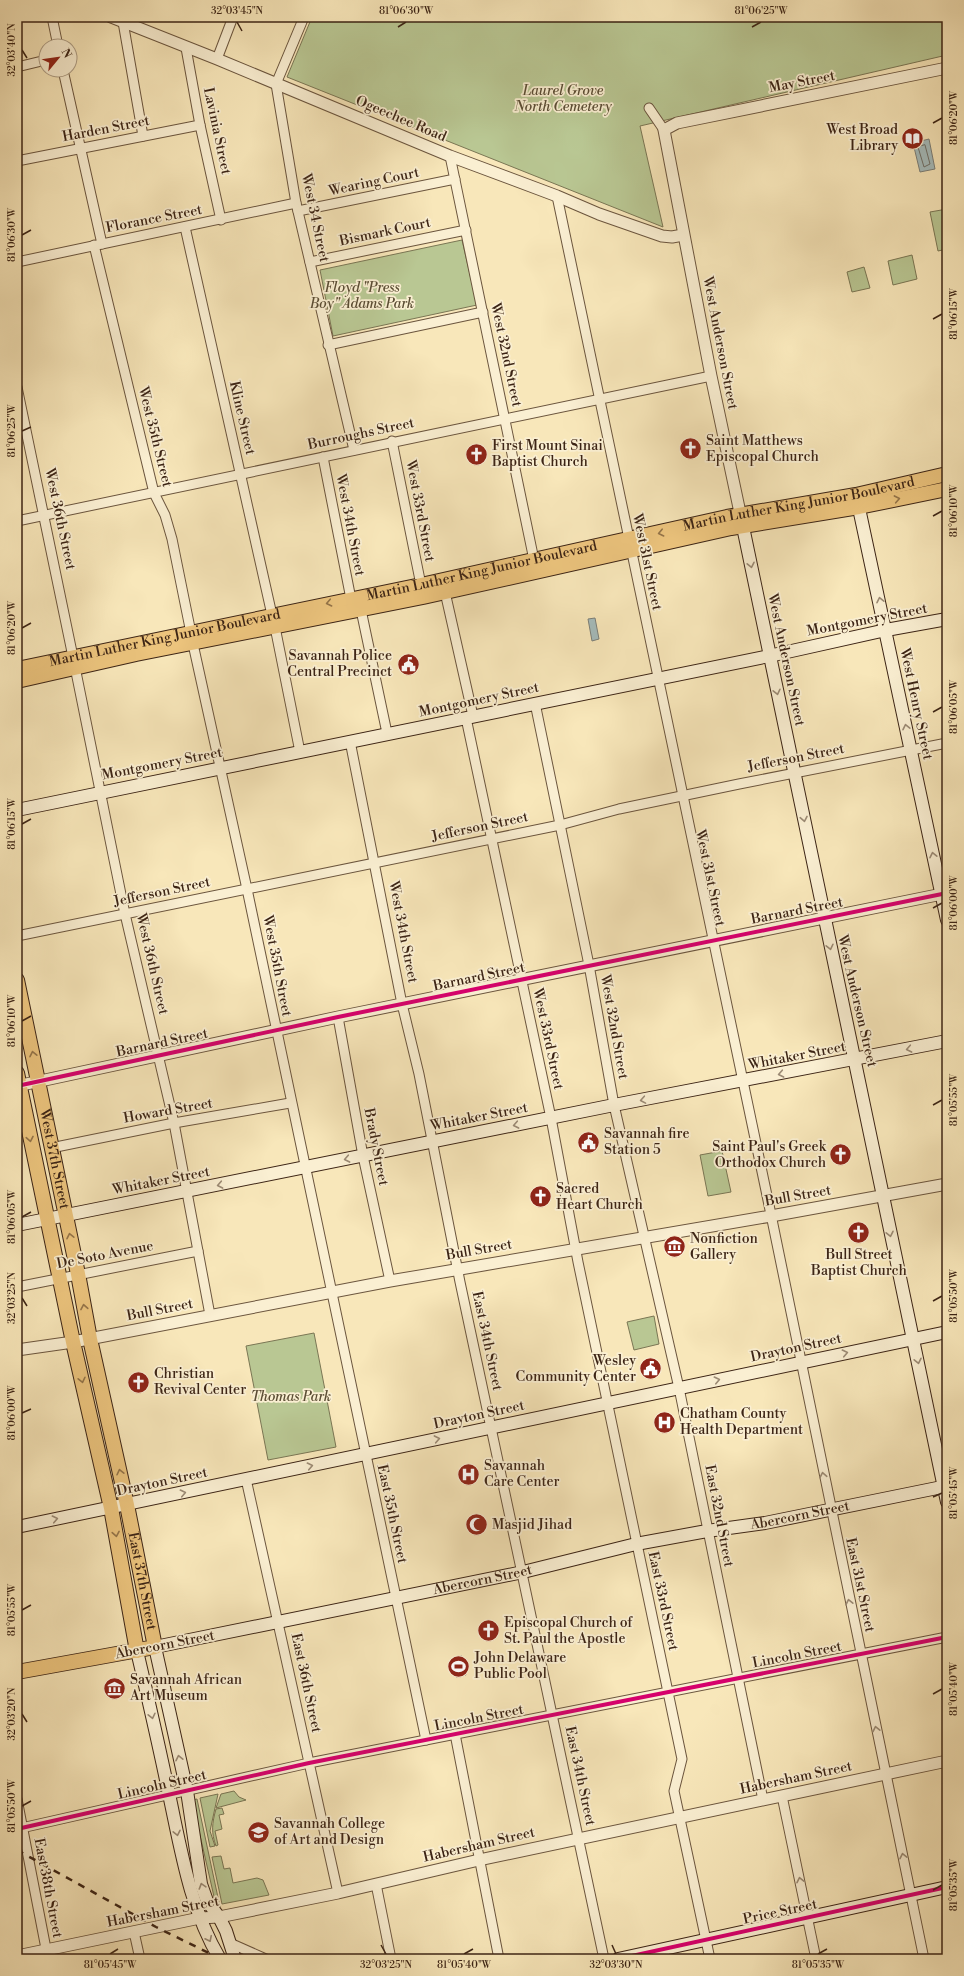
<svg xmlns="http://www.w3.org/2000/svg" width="964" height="1976" font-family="'Libre Bodoni',serif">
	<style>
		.green { fill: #b9c793; stroke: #7a7654 }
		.water { fill: #a5bcbc; stroke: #7b7f79 }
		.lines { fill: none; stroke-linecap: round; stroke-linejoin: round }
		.shore { stroke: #707068; stroke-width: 1 }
		.minor-casing { stroke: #6b553e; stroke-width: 11 }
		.tertiary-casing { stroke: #6b553e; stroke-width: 13 }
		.secondary-casing { stroke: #3c2415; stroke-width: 14 }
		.primary-casing { stroke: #3c2415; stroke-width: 16 }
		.minor { stroke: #faefd2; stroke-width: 9 }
		.tertiary { stroke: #faefd2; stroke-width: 11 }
		.secondary { stroke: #faefd2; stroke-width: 12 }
		.primary { stroke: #ecc47d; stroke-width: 14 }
		.rail { stroke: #3c2415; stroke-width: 2.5; stroke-dasharray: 7 7; stroke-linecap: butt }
		.cycleway-casing { stroke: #faefd2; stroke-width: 6 }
		.cycleway { stroke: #d6006c; stroke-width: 4 }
		.oneway { stroke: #947449 }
		.oneway2 { stroke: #9b8a74 }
		.ticks { fill: none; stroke: #3c2415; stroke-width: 1.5 }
		.labels { text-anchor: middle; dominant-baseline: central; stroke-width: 3.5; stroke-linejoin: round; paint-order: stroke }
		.street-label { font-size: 14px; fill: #3c2415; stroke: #faefd2 }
		.park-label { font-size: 14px; font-style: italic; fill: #5b4d34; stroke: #faefd2 }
		.poi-label { font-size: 14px; fill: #3c2415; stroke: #faefd2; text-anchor: start }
		.neatline { fill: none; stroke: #3c2415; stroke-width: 1.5 }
		.ticks-label { font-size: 10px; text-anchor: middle; fill: #3c2415 }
	</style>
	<rect width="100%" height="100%" fill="#f8e7ba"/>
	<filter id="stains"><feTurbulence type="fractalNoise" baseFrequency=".005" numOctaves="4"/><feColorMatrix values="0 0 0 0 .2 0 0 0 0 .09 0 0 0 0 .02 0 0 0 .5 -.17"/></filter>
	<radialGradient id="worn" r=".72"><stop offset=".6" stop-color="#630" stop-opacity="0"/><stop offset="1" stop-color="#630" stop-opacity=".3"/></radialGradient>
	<g class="green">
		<polygon points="312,17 947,17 947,55 640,126 663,227 287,77"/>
		<polygon points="947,209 947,249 938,251 930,212"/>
		<polygon points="462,240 477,305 333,336 320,270"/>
		<polygon points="912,255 917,279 893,285 888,261"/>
		<polygon points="864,267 870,288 852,292 847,272"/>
		<polygon points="722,1151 731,1192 708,1196 700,1155"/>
		<polygon points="654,1316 659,1344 634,1350 627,1322"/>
		<polygon points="314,1333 336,1447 268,1460 246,1346"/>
		<polygon points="234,1791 239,1797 246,1800 216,1808 221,1794"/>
		<polygon points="218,1794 210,1831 215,1846 210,1847 200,1798"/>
		<polygon points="197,1799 220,1907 215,1901 192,1800"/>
		<path d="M222,1808L224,1814L219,1815L222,1829L215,1831L218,1845L216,1846C211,1833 212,1823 216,1809Z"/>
		<polygon points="221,1856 224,1869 230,1868 233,1883 257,1878 263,1880 269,1895 222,1904 212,1857"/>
	</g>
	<g class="water">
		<polygon points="929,139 935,169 920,172 913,143"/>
		<polygon points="595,618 599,639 592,641 588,619"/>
		<polygon points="462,1656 466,1675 456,1677 452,1658"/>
	</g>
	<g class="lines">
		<polygon class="shore" points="925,145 930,164 924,167 918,147"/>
		<defs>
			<g id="minor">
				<polyline points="52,17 58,46"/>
				<polyline points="304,17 276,84 296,203 354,450"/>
				<polyline points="123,22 143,136"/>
				<polyline points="186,48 200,125 221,220"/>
				<polyline points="217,59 233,17"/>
				<polyline points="17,67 46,60"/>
				<polyline points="63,70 102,244"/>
				<polyline points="649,108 664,130"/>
				<polyline points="450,156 534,560"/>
				<polyline points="17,161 200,125"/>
				<polyline points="557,196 769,1205 924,1959"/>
				<polyline points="298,211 455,179"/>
				<polyline points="185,227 272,615"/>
				<polyline points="94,245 154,493 165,515 172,539 191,633"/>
				<polyline points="17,262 296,203"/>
				<polyline points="310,262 466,230"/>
				<polyline points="328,345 483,312"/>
				<polyline points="17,387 73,657"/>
				<polyline points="392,441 421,585"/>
				<polyline points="323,457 351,599"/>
				<polyline points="17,521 711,376"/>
				<polyline points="445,592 473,716"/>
				<polyline points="361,610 387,733"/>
				<polyline points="275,627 300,752"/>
				<polyline points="193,644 247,889 426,1740"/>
				<polyline points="75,667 125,914 174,1123 210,1315"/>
				<polyline points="535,703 589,965 614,1105 679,1388 763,1800"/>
				<polyline points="466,718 551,1118 578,1262 682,1759 674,1791 710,1959"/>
				<polyline points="350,741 402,1004 419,1074 460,1282 604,1959"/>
				<polyline points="17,936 560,825 619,809 739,784 947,743"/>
				<polyline points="338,1017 363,1156 390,1281"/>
				<polyline points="51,1148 174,1123 290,1103"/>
				<polyline points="17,1287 198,1251"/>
				<polyline points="246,1479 338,1893"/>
				<polyline points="455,1734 499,1959"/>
				<polyline points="782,1796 816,1959"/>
				<polyline points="17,1799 48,1959"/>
				<polyline points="17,1829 309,1763 947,1637"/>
				<polyline points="376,1884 391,1959"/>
				<polyline points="134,1932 140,1959"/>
				<polyline points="230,1943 266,1959"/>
			</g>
			<g id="tertiary">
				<polyline points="111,17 217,59 450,156 557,196 599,214 662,236 672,237 683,235"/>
				<polyline points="742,522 711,376 664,130 677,123 947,68"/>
				<polyline points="17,1086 338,1017 947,893"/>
				<polyline points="17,1350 73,1342 390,1281 771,1216 947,1184"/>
				<polyline points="17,1956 200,1918 219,1917 338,1893 479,1860 947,1761"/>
			</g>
			<g id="secondary">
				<polyline points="857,499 947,920"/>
				<polyline points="743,527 947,1502"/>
				<polyline points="17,810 769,656 886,630 947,619"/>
				<polyline points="17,1225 614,1105 947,1041"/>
				<polyline points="17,1527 947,1332"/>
				<path d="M137,1651C148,1698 159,1746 169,1794C181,1850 190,1909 220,1959"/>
				<path id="s1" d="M235,1959L226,1931L219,1917L207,1901L201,1884L187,1791L155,1647L523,1572L636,1544L707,1531L765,1523L947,1486"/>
				<polyline points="618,1959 947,1887"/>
			</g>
			<g id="primary">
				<path id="s2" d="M17,669L421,585L727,517L856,495L947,474"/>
				<polyline points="17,681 136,654 423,597 731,528 859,507 947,489"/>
				<path id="s3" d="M17,980L78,1274L90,1339L127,1505L155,1647L17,1672"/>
				<polyline points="17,1073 73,1342 111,1508 137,1651"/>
			</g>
		</defs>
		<use href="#minor" class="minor-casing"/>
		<use href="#tertiary" class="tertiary-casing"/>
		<use href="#secondary" class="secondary-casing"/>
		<use href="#primary" class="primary-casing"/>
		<use href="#minor" class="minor"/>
		<use href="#tertiary" class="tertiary"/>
		<use href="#secondary" class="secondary"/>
		<use href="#primary" class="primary"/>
		<polyline class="rail" points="17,1850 156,1927 221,1959"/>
		<defs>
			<g id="cycleway">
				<polyline points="17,1086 338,1017 947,893"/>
				<polyline points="17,1829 309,1763 947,1637"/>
				<polyline points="618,1959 947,1887"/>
			</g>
		</defs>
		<use href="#cycleway" class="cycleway-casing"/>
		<use href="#cycleway" class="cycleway"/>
	</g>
	<defs><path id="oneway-chevron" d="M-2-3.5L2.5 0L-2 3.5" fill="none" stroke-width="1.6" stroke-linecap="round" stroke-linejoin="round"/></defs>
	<g class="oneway">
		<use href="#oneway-chevron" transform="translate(897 499) rotate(-11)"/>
		<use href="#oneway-chevron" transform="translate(661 533) rotate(167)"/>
		<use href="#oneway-chevron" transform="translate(329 603) rotate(168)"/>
		<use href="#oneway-chevron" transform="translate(33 1054) rotate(-102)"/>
		<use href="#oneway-chevron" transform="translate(30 1139) rotate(79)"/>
		<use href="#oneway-chevron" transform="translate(70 1236) rotate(-102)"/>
		<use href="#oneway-chevron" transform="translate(84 1307) rotate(-100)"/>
		<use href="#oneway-chevron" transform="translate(82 1380) rotate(77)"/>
		<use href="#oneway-chevron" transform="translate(120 1472) rotate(-103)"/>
		<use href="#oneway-chevron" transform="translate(116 1534) rotate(80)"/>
	</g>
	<g class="oneway2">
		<use href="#oneway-chevron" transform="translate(751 565) rotate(78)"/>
		<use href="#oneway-chevron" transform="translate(880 600) rotate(-102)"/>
		<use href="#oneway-chevron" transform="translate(777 692) rotate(77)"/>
		<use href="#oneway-chevron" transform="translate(906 727) rotate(-102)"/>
		<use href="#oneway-chevron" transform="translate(804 819) rotate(79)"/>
		<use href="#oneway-chevron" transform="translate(933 855) rotate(-102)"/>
		<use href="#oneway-chevron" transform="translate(830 947) rotate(77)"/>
		<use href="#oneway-chevron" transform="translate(909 1049) rotate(169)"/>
		<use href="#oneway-chevron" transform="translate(781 1074) rotate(169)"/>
		<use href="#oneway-chevron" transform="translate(643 1100) rotate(170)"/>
		<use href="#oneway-chevron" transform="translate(516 1125) rotate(169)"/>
		<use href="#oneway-chevron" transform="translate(347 1159) rotate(169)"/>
		<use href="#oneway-chevron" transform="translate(220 1185) rotate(169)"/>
		<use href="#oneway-chevron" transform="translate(890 1234) rotate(78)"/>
		<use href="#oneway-chevron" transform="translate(845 1353) rotate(-12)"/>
		<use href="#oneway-chevron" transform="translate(918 1361) rotate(78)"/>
		<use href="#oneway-chevron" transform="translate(717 1380) rotate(-13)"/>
		<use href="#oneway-chevron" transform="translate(437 1439) rotate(-11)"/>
		<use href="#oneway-chevron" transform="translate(310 1466) rotate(-12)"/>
		<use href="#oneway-chevron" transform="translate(823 1475) rotate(-101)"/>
		<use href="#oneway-chevron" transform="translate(183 1493) rotate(-12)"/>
		<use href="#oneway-chevron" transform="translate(55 1519) rotate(-12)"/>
		<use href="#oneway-chevron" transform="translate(849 1602) rotate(-102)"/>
		<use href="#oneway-chevron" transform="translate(152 1716) rotate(77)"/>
		<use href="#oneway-chevron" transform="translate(876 1729) rotate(-102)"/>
		<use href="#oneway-chevron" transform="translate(179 1758) rotate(-102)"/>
		<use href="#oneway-chevron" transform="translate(177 1833) rotate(78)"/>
		<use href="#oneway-chevron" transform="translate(903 1856) rotate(-102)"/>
		<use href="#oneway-chevron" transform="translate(800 1880) rotate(-102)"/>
		<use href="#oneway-chevron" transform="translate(202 1886) rotate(-107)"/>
		<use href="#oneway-chevron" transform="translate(209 1939) rotate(64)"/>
	</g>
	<path class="ticks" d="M237,22L242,31M398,27L406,22M752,27L761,22M22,50L27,58M933,123L942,118M22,235L31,230M933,319L942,314M22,431L31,427M933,516L942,511M22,628L31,623M933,712L942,707M22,824L31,819M933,908L942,903M22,1021L31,1016M933,1105L942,1100M22,1217L31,1212M22,1298L27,1306M933,1301L942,1296M22,1413L31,1409M933,1497L942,1493M22,1610L31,1605M933,1694L942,1689M22,1714L27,1722M22,1806L31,1801M933,1890L942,1885M381,1945L386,1954M612,1945L616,1954M110,1954L118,1949M464,1954L473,1949M818,1954L827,1949"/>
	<defs>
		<symbol id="library-disc" viewBox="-11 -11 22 22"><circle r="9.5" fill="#8f2418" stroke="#faefd2"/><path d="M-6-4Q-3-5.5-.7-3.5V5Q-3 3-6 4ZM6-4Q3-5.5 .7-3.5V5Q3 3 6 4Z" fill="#fff"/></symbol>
		<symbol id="church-disc" viewBox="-11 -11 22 22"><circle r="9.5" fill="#8f2418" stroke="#faefd2"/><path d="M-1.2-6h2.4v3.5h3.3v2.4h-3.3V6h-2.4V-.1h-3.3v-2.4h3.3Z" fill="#fff"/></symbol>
		<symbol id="civic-disc" viewBox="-11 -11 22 22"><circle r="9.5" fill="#8f2418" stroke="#faefd2"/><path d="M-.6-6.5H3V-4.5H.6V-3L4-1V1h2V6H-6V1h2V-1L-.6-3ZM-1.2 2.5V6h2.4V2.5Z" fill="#fff"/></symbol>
		<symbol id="museum-disc" viewBox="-11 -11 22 22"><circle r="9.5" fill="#8f2418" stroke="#faefd2"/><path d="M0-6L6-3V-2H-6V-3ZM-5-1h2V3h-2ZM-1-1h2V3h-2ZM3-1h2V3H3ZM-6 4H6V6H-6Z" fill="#fff"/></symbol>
		<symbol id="hospital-disc" viewBox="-11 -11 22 22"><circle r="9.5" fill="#8f2418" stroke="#faefd2"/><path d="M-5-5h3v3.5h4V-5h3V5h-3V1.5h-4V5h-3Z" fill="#fff"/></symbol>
		<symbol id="mosque-disc" viewBox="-11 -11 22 22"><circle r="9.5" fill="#8f2418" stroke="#faefd2"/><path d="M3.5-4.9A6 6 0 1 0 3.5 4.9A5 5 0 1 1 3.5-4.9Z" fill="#fff"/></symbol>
		<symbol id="stadium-disc" viewBox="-11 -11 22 22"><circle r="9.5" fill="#8f2418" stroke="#faefd2"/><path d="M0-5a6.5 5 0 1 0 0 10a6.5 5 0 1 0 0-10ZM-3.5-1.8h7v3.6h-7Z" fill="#fff"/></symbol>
		<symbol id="university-disc" viewBox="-11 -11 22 22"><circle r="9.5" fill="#8f2418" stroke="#faefd2"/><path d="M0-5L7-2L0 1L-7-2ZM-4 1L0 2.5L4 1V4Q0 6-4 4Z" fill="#fff"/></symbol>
	</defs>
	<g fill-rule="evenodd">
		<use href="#library-disc" x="900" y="126" width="25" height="25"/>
		<use href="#church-disc" x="678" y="436" width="25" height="25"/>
		<use href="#church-disc" x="464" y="442" width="25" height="25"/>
		<use href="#civic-disc" x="396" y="652" width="25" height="25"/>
		<use href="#civic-disc" x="576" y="1130" width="25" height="25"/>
		<use href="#church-disc" x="828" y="1142" width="25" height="25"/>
		<use href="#church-disc" x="528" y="1184" width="25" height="25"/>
		<use href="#church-disc" x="846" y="1220" width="25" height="25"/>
		<use href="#museum-disc" x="662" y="1234" width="25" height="25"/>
		<use href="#civic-disc" x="638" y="1356" width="25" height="25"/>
		<use href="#church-disc" x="126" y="1370" width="25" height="25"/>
		<use href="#hospital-disc" x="652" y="1410" width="25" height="25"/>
		<use href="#hospital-disc" x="456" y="1462" width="25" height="25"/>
		<use href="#mosque-disc" x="464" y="1512" width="25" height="25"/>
		<use href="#church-disc" x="476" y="1618" width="25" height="25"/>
		<use href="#stadium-disc" x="446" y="1654" width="25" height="25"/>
		<use href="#museum-disc" x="102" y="1676" width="25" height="25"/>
		<use href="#university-disc" x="246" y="1820" width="25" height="25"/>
	</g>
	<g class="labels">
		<g class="street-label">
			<text transform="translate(802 82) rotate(-11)">May Street</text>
			<text transform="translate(401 119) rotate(23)">Ogeechee Road</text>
			<text transform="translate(106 129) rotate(-11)">Harden Street</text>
			<text transform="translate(217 131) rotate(78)">Lavinia Street</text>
			<text transform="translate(374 182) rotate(-12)">Wearing Court</text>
			<text transform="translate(315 218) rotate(78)">West 34 Street</text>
			<text transform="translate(154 219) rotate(-11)">Florance Street</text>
			<text transform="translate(385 232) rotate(-12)">Bismark Court</text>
			<text transform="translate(720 343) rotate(79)">West Anderson Street</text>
			<text transform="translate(506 355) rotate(78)">West 32nd Street</text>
			<text transform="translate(242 418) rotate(77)">Kline Street</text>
			<text transform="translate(361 434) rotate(-12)">Burroughs Street</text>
			<text transform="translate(155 437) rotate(76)">West 35th Street</text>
			<text stroke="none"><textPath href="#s2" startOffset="799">Martin Luther King Junior Boulevard</textPath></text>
			<text transform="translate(420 511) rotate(79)">West 33rd Street</text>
			<text transform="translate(60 519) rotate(78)">West 36th Street</text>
			<text transform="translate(350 525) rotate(79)">West 34th Street</text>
			<text transform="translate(647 562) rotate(78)">West 31st Street</text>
			<text stroke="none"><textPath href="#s2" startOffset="475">Martin Luther King Junior Boulevard</textPath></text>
			<text transform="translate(867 620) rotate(-11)">Montgomery Street</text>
			<text stroke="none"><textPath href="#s2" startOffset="151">Martin Luther King Junior Boulevard</textPath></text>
			<text transform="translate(786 660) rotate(78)">West Anderson Street</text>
			<text transform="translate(479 700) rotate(-12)">Montgomery Street</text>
			<text transform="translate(916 704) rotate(78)">West Henry Street</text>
			<text transform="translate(796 758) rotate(-11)">Jefferson Street</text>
			<text transform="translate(162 764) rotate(-11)">Montgomery Street</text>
			<text transform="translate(480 827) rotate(-12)">Jefferson Street</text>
			<text transform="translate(710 878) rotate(78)">West 31st Street</text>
			<text transform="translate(162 892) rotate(-12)">Jefferson Street</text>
			<text transform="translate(797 911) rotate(-11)">Barnard Street</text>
			<text transform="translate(403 932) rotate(79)">West 34th Street</text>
			<text transform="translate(152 964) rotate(77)">West 36th Street</text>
			<text transform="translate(277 966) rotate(79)">West 35th Street</text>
			<text transform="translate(479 977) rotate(-12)">Barnard Street</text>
			<text transform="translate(857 1001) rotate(77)">West Anderson Street</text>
			<text transform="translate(614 1027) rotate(80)">West 32nd Street</text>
			<text transform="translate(548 1039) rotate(78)">West 33rd Street</text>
			<text transform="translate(162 1043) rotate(-12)">Barnard Street</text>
			<text transform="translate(797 1056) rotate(-11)">Whitaker Street</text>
			<text transform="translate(168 1111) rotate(-10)">Howard Street</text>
			<text transform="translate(479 1117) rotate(-11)">Whitaker Street</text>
			<text transform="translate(376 1147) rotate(79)">Brady Street</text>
			<text stroke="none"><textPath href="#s3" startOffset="183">West 37th Street</textPath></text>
			<text transform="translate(161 1181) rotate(-11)">Whitaker Street</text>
			<text transform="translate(798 1196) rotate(-10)">Bull Street</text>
			<text transform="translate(479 1250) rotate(-10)">Bull Street</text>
			<text transform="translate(105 1255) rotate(-11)">De Soto Avenue</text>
			<text transform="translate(160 1310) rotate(-11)">Bull Street</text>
			<text transform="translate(487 1341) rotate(78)">East 34th Street</text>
			<text transform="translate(796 1348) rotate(-12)">Drayton Street</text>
			<text transform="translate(479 1415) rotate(-12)">Drayton Street</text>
			<text transform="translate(162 1482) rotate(-12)">Drayton Street</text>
			<text transform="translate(392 1514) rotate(78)">East 35th Street</text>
			<text stroke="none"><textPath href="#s1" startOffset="983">Abercorn Street</textPath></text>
			<text transform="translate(719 1516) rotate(79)">East 32nd Street</text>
			<text stroke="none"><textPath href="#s1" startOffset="659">Abercorn Street</textPath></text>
			<text stroke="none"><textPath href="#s3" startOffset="614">East 37th Street</textPath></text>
			<text transform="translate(860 1585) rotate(78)">East 31st Street</text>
			<text transform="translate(663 1601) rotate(78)">East 33rd Street</text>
			<text transform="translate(165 1645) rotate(-11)">Abercorn Street</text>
			<text transform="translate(797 1655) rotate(-11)">Lincoln Street</text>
			<text transform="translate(306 1683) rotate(78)">East 36th Street</text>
			<text transform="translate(479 1718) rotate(-11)">Lincoln Street</text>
			<text transform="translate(580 1776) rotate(78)">East 34th Street</text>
			<text transform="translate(796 1778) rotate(-12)">Habersham Street</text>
			<text transform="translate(162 1785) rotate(-13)">Lincoln Street</text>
			<text transform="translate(479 1845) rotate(-13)">Habersham Street</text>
			<text transform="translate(48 1888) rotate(79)">East 38th Street</text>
			<text transform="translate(163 1912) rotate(-11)">Habersham Street</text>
			<text transform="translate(780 1912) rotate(-12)">Price Street</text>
		</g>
		<g class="park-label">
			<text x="563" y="91">Laurel Grove<tspan x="563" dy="16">North Cemetery</tspan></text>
			<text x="362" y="288">Floyd "Press<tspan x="362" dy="16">Boy" Adams Park</tspan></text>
			<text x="291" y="1397">Thomas Park</text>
		</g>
		<g class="poi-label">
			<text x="898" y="130" text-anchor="end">West Broad<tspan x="898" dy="16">Library</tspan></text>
			<text x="706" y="441">Saint Matthews<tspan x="706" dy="16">Episcopal Church</tspan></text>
			<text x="492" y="446">First Mount Sinai<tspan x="492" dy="16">Baptist Church</tspan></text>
			<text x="392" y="656" text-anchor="end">Savannah Police<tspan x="392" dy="16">Central Precinct</tspan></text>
			<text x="604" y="1134">Savannah fire<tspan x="604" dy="16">Station 5</tspan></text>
			<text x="826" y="1147" text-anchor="end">Saint Paul's Greek<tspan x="826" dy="16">Orthodox Church</tspan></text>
			<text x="556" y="1189">Sacred<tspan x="556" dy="16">Heart Church</tspan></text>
			<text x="690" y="1239">Nonfiction<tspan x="690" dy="16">Gallery</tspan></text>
			<text x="859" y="1255" text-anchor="middle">Bull Street<tspan x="859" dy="16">Baptist Church</tspan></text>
			<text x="636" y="1361" text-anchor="end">Wesley<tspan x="636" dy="16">Community Center</tspan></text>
			<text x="154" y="1374">Christian<tspan x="154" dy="16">Revival Center</tspan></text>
			<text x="680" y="1414">Chatham County<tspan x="680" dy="16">Health Department</tspan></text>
			<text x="484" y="1466">Savannah<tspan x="484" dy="16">Care Center</tspan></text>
			<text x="492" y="1525">Masjid Jihad</text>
			<text x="504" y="1623">Episcopal Church of<tspan x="504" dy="16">St. Paul the Apostle</tspan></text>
			<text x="474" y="1658">John Delaware<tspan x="474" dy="16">Public Pool</tspan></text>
			<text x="130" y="1680">Savannah African<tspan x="130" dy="16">Art Museum</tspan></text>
			<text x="274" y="1824">Savannah College<tspan x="274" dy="16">of Art and Design</tspan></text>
		</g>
	</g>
	<rect width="964" height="1976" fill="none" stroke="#f8e7ba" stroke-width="44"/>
	<g transform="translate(58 58) rotate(61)"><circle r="19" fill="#faefd2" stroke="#ae9e86"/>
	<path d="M0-3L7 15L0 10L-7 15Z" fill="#8f2418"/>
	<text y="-6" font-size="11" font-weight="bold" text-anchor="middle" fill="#3c2415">N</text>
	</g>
	<rect x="22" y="22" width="920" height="1932" class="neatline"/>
	<g class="ticks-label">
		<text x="237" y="14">32°03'45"N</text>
		<text x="406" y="14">81°06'30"W</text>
		<text x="761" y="14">81°06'25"W</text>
		<text transform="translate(11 50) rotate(-90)" y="4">32°03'40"N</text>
		<text transform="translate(953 118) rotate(-90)" y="4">81°06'20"W</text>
		<text transform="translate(11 235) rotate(-90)" y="4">81°06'30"W</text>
		<text transform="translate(953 314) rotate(-90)" y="4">81°06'15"W</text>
		<text transform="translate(11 431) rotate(-90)" y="4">81°06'25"W</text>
		<text transform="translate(953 511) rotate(-90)" y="4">81°06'10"W</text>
		<text transform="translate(11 628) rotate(-90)" y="4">81°06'20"W</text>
		<text transform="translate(953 707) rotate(-90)" y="4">81°06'05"W</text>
		<text transform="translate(11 824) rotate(-90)" y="4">81°06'15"W</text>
		<text transform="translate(953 903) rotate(-90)" y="4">81°06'00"W</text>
		<text transform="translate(11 1021) rotate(-90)" y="4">81°06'10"W</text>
		<text transform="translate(953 1100) rotate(-90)" y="4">81°05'55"W</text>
		<text transform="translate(11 1217) rotate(-90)" y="4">81°06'05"W</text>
		<text transform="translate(953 1296) rotate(-90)" y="4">81°05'50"W</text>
		<text transform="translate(11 1298) rotate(-90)" y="4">32°03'25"N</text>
		<text transform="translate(11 1413) rotate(-90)" y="4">81°06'00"W</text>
		<text transform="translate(953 1493) rotate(-90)" y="4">81°05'45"W</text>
		<text transform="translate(11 1610) rotate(-90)" y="4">81°05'55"W</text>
		<text transform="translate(953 1689) rotate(-90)" y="4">81°05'40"W</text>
		<text transform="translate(11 1714) rotate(-90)" y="4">32°03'20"N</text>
		<text transform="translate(11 1806) rotate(-90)" y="4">81°05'50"W</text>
		<text transform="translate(953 1885) rotate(-90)" y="4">81°05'35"W</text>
		<text x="110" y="1968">81°05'45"W</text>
		<text x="386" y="1968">32°03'25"N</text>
		<text x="464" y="1968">81°05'40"W</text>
		<text x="616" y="1968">32°03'30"N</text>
		<text x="818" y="1968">81°05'35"W</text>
	</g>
	<rect width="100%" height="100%" filter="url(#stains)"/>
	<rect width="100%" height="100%" fill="url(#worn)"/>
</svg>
